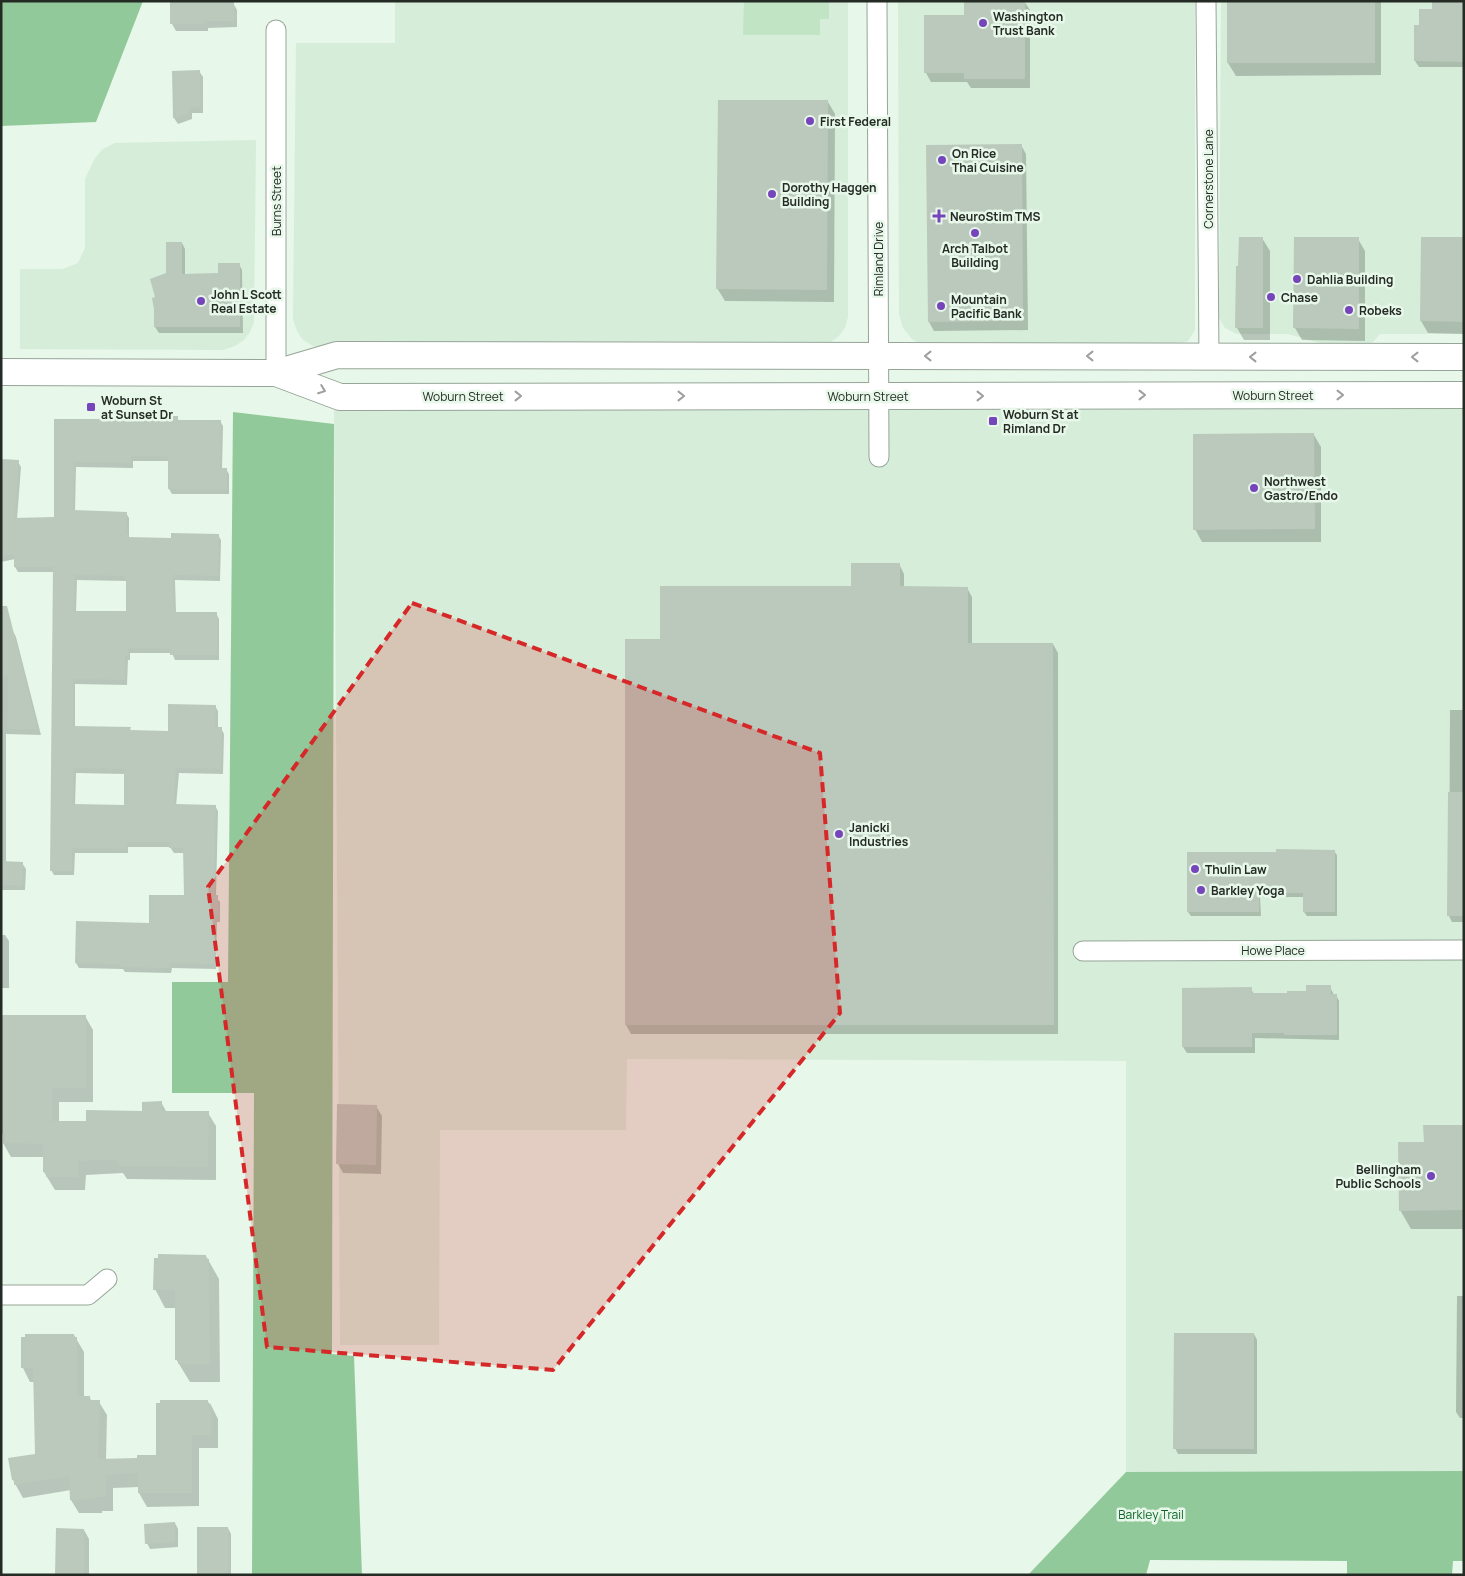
<svg xmlns="http://www.w3.org/2000/svg" width="1465" height="1576" font-family="Manrope,sans-serif">
	<style>
		.built { fill: #d6edd9 }
		.green { fill: #c1e4c5 }
		.forest { fill: #92c99a }
		.shadow { fill: #0003; fill-rule: evenodd }
		.building { fill: #bac9bb; fill-rule: evenodd }
		.lines { fill: none; stroke-linecap: round; stroke-linejoin: round }
		.minor-casing { stroke: #96a598; stroke-width: 21 }
		.secondary-casing { stroke: #96a598; stroke-width: 28 }
		.minor { stroke: #fff; stroke-width: 19 }
		.secondary { stroke: #fff; stroke-width: 26 }
		.oneway { stroke: #9c9f9c }
		.marked { fill: #d62828; fill-opacity: 0.2; stroke: #d62828; stroke-width: 4; stroke-dasharray: 10 6; stroke-linejoin: round }
		.poi-dot { fill: #7645bc; stroke: #e7f7e9; stroke-width: 2 }
		.labels { text-anchor: middle; dominant-baseline: central; stroke-width: 5; stroke-linejoin: round; paint-order: stroke }
		.poi-label { font-size: 12px; font-weight: bold; fill: #242a24; stroke: #e7f7e9; text-anchor: start }
		.street-label { font-size: 12px; fill: #242a24; stroke: #e7f7e9 }
		.park-label { font-size: 12px; fill: #11642c; stroke: #e7f7e9 }
	</style>
	<rect width="100%" height="100%" fill="#e7f7e9"/>
	<g class="built">
		<polygon points="395,1 848,1 848,317 845,328 838,337 828,344 325,349 313,346 303,340 297,331 293,319 296,43 395,43"/>
		<polygon points="898,1 1195,1 1195,330 1188,341 1175,345 923,345 912,339 903,328 899,314"/>
		<polygon points="1221,1 1464,1 1464,334 1380,334 1373,342 1364,345 1328,345 1288,334 1237,334 1225,328 1219,318"/>
		<polygon points="256,140 254,322 250,332 244,340 235,346 223,350 20,349 20,269 63,269 78,263 85,248 85,179 95,158 103,149 115,143"/>
		<polygon points="334,404 1464,405 1464,1471 1126,1472 1126,1061 627,1059 626,1130 440,1130 439,1345 340,1345"/>
	</g>
	<polygon class="green" points="744,1 829,1 829,19 820,19 820,35 743,35"/>
	<g class="forest">
		<polygon points="1,1 143,1 96,122 1,126"/>
		<polygon points="233,412 334,424 332,1354 354,1356 362,1575 252,1575 254,1093 172,1093 172,982 228,982"/>
		<polygon points="1464,1471 1464,1561 1453,1561 1452,1575 1347,1575 1347,1561 1150,1560 1146,1575 1028,1575 1126,1472"/>
	</g>
	<g class="shadow">
		<polygon points="172,1 233,3 237,10 237,27 208,28 208,31 176,31 172,24"/>
		<polygon points="1024,1 1030,10 1030,88 971,88 967,82 931,82 926,73 966,16"/>
		<polygon points="1228,1 1381,1 1381,75 1236,76 1228,63"/>
		<polygon points="1464,3 1464,67 1419,67 1415,61 1420,27 1433,11"/>
		<polygon points="199,71 203,77 203,113 192,113 192,119 178,124 174,118 174,72"/>
		<polygon points="828,102 835,114 834,302 725,301 717,288"/>
		<polygon points="1021,145 1026,154 1028,330 934,331 929,322"/>
		<polygon points="1262,238 1270,251 1270,340 1244,340 1237,328"/>
		<polygon points="1296,238 1358,239 1365,251 1365,341 1302,340 1295,328"/>
		<polygon points="1464,238 1464,334 1428,333 1421,321"/>
		<polygon points="182,243 185,249 185,275 219,274 239,264 242,270 243,333 159,333 155,327 157,297"/>
		<path d="M177,417L179,421H220L223,426L222,469H226L229,474V494H172L169,489L170,461H133V468L76,467L75,512L126,513L129,518V538L172,539L218,535L221,540L220,581L175,580L176,613H216L219,619V660H175L172,653H130V660H128L127,685L75,684V728L130,729L132,732H169L215,706L218,711V728H221L224,734L223,774L179,773L176,806H215L218,811L216,897L220,902V922H217L216,969L172,968L171,973L125,972L123,969L79,968L76,963L150,924L185,897L184,853H174L170,847H128V853H75L74,875H54L51,870L54,572H18L15,567V559L1,562V460L18,462L21,467L17,519L55,518V420H131ZM77,580L127,581V613L76,612ZM76,773L126,774V806H75Z"/>
		<polygon points="1314,435 1321,447 1321,542 1202,542 1195,529"/>
		<polygon points="899,564 904,574 904,588 967,588 972,597 972,644 1053,644 1058,653 1058,1034 631,1034 626,1025 661,640 853,588"/>
		<polygon points="13,631 16,637 41,735 6,734 6,863 22,863 26,869 25,890 1,890 1,634"/>
		<polygon points="1450,710 1464,710 1464,922 1452,922 1449,916"/>
		<polygon points="1334,851 1337,855 1337,916 1307,916 1304,912 1304,897 1260,897 1261,916 1191,916 1188,912 1277,853"/>
		<polygon points="1,935 5,935 9,941 9,988 1,988"/>
		<polygon points="1330,987 1334,995 1336,995 1339,1001 1339,1040 1255,1038 1255,1053 1187,1053 1183,1047 1251,989 1254,994 1288,994 1307,992"/>
		<polygon points="1,1016 85,1016 93,1030 93,1102 59,1102 59,1122 87,1123 143,1112 161,1102 167,1113 208,1113 216,1126 216,1180 127,1179 123,1173 86,1175 85,1190 55,1190 44,1172 44,1157 11,1157 3,1143 3,1102 1,1101"/>
		<polygon points="376,1106 382,1116 381,1174 343,1173 338,1164"/>
		<polygon points="1464,1126 1464,1229 1411,1229 1400,1210"/>
		<polygon points="206,1256 219,1279 220,1382 190,1382 176,1359 176,1308 165,1308 155,1289"/>
		<polygon points="1457,1296 1464,1296 1464,1418 1460,1418 1456,1412"/>
		<polygon points="1254,1334 1257,1340 1257,1454 1178,1454 1175,1448"/>
		<polygon points="74,1335 84,1352 84,1398 90,1398 92,1402 99,1402 107,1415 106,1460 139,1459 157,1456 208,1402 211,1405 218,1419 218,1448 199,1448 199,1506 147,1507 139,1493 139,1487 113,1488 113,1511 102,1511 102,1513 79,1513 71,1500 71,1490 23,1498 13,1480 36,1455 34,1382 30,1382 23,1368 23,1338"/>
		<polygon points="175,1523 178,1529 178,1547 150,1549 147,1543"/>
		<polygon points="228,1528 231,1534 231,1575 198,1575"/>
		<polygon points="84,1530 89,1539 89,1575 57,1575"/>
	</g>
	<g class="building">
		<polygon points="170,1 234,2 234,21 204,21 204,24 170,24"/>
		<polygon points="964,1 1025,1 1025,79 964,79 964,73 924,73 924,15 964,15"/>
		<rect x="1227" y="1" width="148" height="62"/>
		<polygon points="1432,1 1464,1 1464,62 1414,61 1414,25 1419,25 1419,9 1432,9"/>
		<polygon points="200,70 201,107 189,108 189,113 173,118 172,71"/>
		<polygon points="718,100 828,100 827,290 716,289"/>
		<polygon points="1022,144 1023,321 928,322 926,145"/>
		<polygon points="1239,237 1263,237 1263,328 1235,328 1236,266 1238,266"/>
		<polygon points="1294,237 1359,237 1359,329 1293,328"/>
		<polygon points="1421,237 1464,237 1464,322 1420,321"/>
		<polygon points="166,242 182,242 182,274 218,273 218,263 240,263 240,327 154,327 154,309 152,298 155,297 150,279 166,273"/>
		<path d="M129,416H178V420H221L220,468H227V490L168,489V457L131,456V463L74,462L73,508H74V510L127,512L126,534H128V537L171,538V533L219,534L218,576L173,575L174,612H217V655H170V649L128,648V655H125V680L73,679V726L131,727L130,730L168,731V704L216,705L215,727H222L221,769L176,768L174,804L216,805L214,895H218V917H215L214,964L169,963V968L121,967V964L75,963L76,921L149,923V895H184L183,848H169L170,842H126V849L72,848V871H50L53,567H14V554L1,557V459L19,460L15,518L54,517V419H129ZM75,575L125,576V579H126V611H74ZM73,768L124,769V805L73,804Z"/>
		<polygon points="1314,433 1315,529 1193,530 1193,434"/>
		<polygon points="851,563 900,563 900,586 968,587 968,643 1053,643 1054,1025 625,1025 625,639 660,639 660,586 851,586"/>
		<polygon points="1,606 7,606 38,729 7,729 8,675 1,677"/>
		<polygon points="1448,792 1464,792 1464,916 1447,916"/>
		<polygon points="1276,849 1335,850 1335,912 1303,912 1303,893 1259,893 1259,912 1187,912 1187,852 1276,852"/>
		<polygon points="1,861 23,862 23,885 1,885"/>
		<polygon points="1306,985 1331,985 1331,994 1337,994 1337,1035 1284,1035 1284,1033 1252,1033 1252,1047 1182,1047 1182,988 1252,987 1252,993 1287,993 1287,991 1306,991"/>
		<polygon points="1,1015 86,1015 86,1088 52,1088 52,1121 86,1121 86,1110 142,1111 142,1102 162,1101 162,1111 209,1111 208,1167 118,1166 118,1160 78,1161 78,1177 46,1177 46,1172 43,1172 43,1144 5,1143 5,1134 2,1134"/>
		<polygon points="337,1104 377,1105 376,1165 336,1164"/>
		<polygon points="1423,1125 1464,1125 1464,1210 1399,1211 1398,1142 1424,1142"/>
		<polygon points="158,1254 206,1255 206,1259 209,1259 210,1364 178,1364 178,1360 175,1360 175,1290 153,1290 154,1258 158,1258"/>
		<polygon points="1174,1333 1254,1333 1254,1449 1173,1449"/>
		<polygon points="25,1334 74,1334 74,1337 77,1337 77,1396 90,1396 90,1400 100,1400 98,1459 137,1458 137,1455 156,1455 156,1403 160,1403 160,1400 208,1400 208,1404 211,1404 211,1435 192,1435 192,1493 138,1493 138,1473 106,1475 106,1497 95,1497 95,1499 70,1500 69,1476 14,1485 14,1480 12,1480 8,1458 35,1454 33,1368 21,1368 21,1337 25,1337"/>
		<polygon points="175,1522 175,1542 145,1544 144,1524"/>
		<rect x="197" y="1527" width="31" height="48"/>
		<polygon points="56,1528 84,1529 84,1575 55,1575"/>
	</g>
	<g class="lines">
		<defs>
			<g id="minor">
				<polyline points="877,1 879,457"/>
				<polyline points="1206,1 1209,357"/>
				<polyline points="276,30 276,373"/>
				<polyline points="1083,951 1464,950"/>
				<polyline points="1,1295 88,1295 107,1279"/>
			</g>
			<g id="secondary">
				<polyline points="1,372 276,373 337,355 1464,357"/>
				<polyline points="276,373 340,397 1464,395"/>
			</g>
		</defs>
		<use href="#minor" class="minor-casing"/>
		<use href="#secondary" class="secondary-casing"/>
		<use href="#minor" class="minor"/>
		<use href="#secondary" class="secondary"/>
	</g>
	<defs><path id="oneway-chevron" d="M-2-3.5L2.5 0L-2 3.5" fill="none" stroke-width="1.6" stroke-linecap="round" stroke-linejoin="round" transform="scale(1.25)"/></defs>
	<g class="oneway">
		<use href="#oneway-chevron" transform="translate(928 356) rotate(-180)"/>
		<use href="#oneway-chevron" transform="translate(1090 356) rotate(-180)"/>
		<use href="#oneway-chevron" transform="translate(1253 357) rotate(-180)"/>
		<use href="#oneway-chevron" transform="translate(1415 357) rotate(-180)"/>
		<use href="#oneway-chevron" transform="translate(322 390) rotate(21)"/>
		<use href="#oneway-chevron" transform="translate(1142 395)"/>
		<use href="#oneway-chevron" transform="translate(1340 395)"/>
		<use href="#oneway-chevron" transform="translate(518 396)"/>
		<use href="#oneway-chevron" transform="translate(681 396)"/>
		<use href="#oneway-chevron" transform="translate(980 396)"/>
	</g>
	<path class="marked" d="M412,603L820,753L840,1013L553,1370L267,1347L208,887Z"/>
	<g class="poi-dot">
		<circle cx="983" cy="23" r="5"/>
		<circle cx="810" cy="121" r="5"/>
		<circle cx="942" cy="160" r="5"/>
		<circle cx="772" cy="194" r="5"/>
		<path d="M936.5 208.5h5v5h5v5h-5v5h-5v-5h-5v-5h5z"/>
		<circle cx="975" cy="233" r="5"/>
		<circle cx="1297" cy="279" r="5"/>
		<circle cx="1271" cy="297" r="5"/>
		<circle cx="201" cy="301" r="5"/>
		<circle cx="941" cy="306" r="5"/>
		<circle cx="1349" cy="310" r="5"/>
		<rect x="86" y="402" width="10" height="10" rx="2.5"/>
		<rect x="988" y="416" width="10" height="10" rx="2.5"/>
		<circle cx="1254" cy="488" r="5"/>
		<circle cx="839" cy="834" r="5"/>
		<circle cx="1195" cy="869" r="5"/>
		<circle cx="1201" cy="890" r="5"/>
		<circle cx="1431" cy="1176" r="5"/>
	</g>
	<g class="labels">
		<g class="poi-label">
			<text x="993" y="16">Washington<tspan x="993" dy="14">Trust Bank</tspan></text>
			<text x="820" y="121">First Federal</text>
			<text x="952" y="153">On Rice<tspan x="952" dy="14">Thai Cuisine</tspan></text>
			<text x="782" y="187">Dorothy Haggen<tspan x="782" dy="14">Building</tspan></text>
			<text x="950" y="216">NeuroStim TMS</text>
			<text x="975" y="248" text-anchor="middle">Arch Talbot<tspan x="975" dy="14">Building</tspan></text>
			<text x="1307" y="279">Dahlia Building</text>
			<text x="211" y="294">John L Scott<tspan x="211" dy="14">Real Estate</tspan></text>
			<text x="1281" y="297">Chase</text>
			<text x="951" y="299">Mountain<tspan x="951" dy="14">Pacific Bank</tspan></text>
			<text x="1359" y="310">Robeks</text>
			<text x="101" y="400">Woburn St<tspan x="101" dy="14">at Sunset Dr</tspan></text>
			<text x="1003" y="414">Woburn St at<tspan x="1003" dy="14">Rimland Dr</tspan></text>
			<text x="1264" y="481">Northwest<tspan x="1264" dy="14">Gastro/Endo</tspan></text>
			<text x="849" y="827">Janicki<tspan x="849" dy="14">Industries</tspan></text>
			<text x="1205" y="869">Thulin Law</text>
			<text x="1211" y="890">Barkley Yoga</text>
			<text x="1421" y="1169" text-anchor="end">Bellingham<tspan x="1421" dy="14">Public Schools</tspan></text>
		</g>
		<g class="street-label">
			<text transform="translate(1208 179) rotate(-90)">Cornerstone Lane</text>
			<text transform="translate(276 201) rotate(-90)">Burns Street</text>
			<text transform="translate(878 259) rotate(-90)">Rimland Drive</text>
			<text x="1273" y="395">Woburn Street</text>
			<text x="463" y="396">Woburn Street</text>
			<text x="868" y="396">Woburn Street</text>
			<text x="1273" y="950">Howe Place</text>
		</g>
		<g class="park-label">
			<text x="1151" y="1514">Barkley Trail</text>
		</g>
	</g>
	<rect width="1465" height="1576" fill="none" stroke="#242a24" stroke-width="5"/>
</svg>
